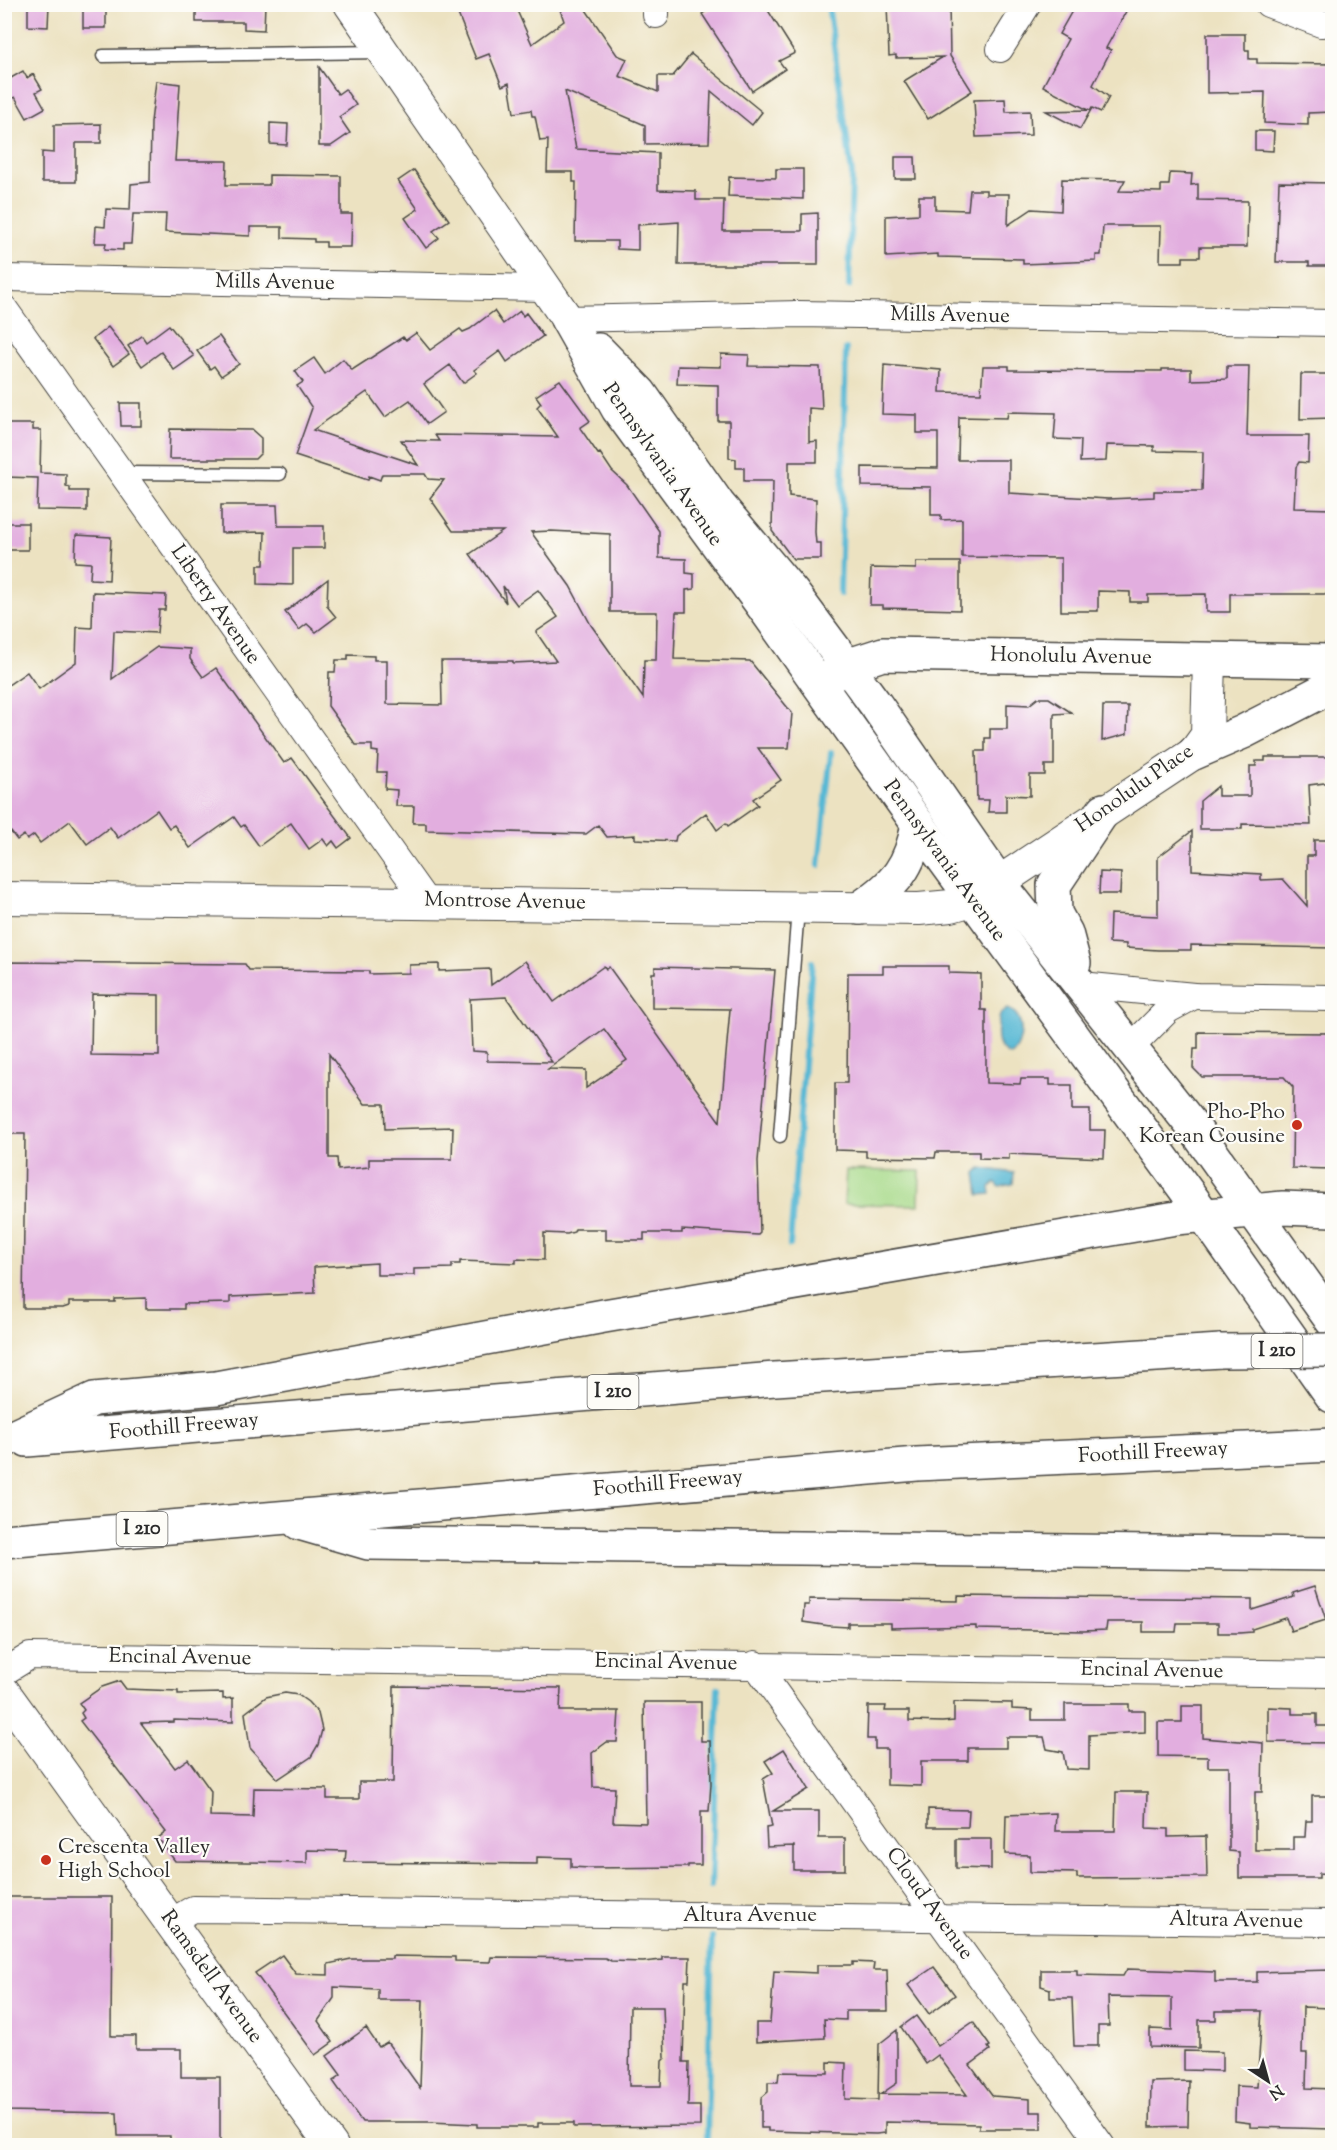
<svg xmlns="http://www.w3.org/2000/svg" width="1337" height="2150" font-family="'Sorts Mill Goudy',serif">
	<style>
		.green { fill: #a6d988; stroke: #68825a; stroke-width: 1.5 }
		.water { fill: #56b8d4; stroke: #407280; stroke-width: 1.5 }
		.lines { fill: none; stroke-linecap: round; stroke-linejoin: round }
		.stream { stroke: #56b8d4; stroke-width: 6 }
		.building { fill: #e2aedf; fill-rule: evenodd }
		.service-casing { stroke: #484642; stroke-width: 15 }
		.minor-casing { stroke: #484642; stroke-width: 28 }
		.tertiary-casing { stroke: #484642; stroke-width: 34 }
		.secondary-casing { stroke: #484642; stroke-width: 36 }
		.motorway-casing { stroke: #484642; stroke-width: 36 }
		.service { stroke: #fff; stroke-width: 12 }
		.minor { stroke: #fff; stroke-width: 26 }
		.tertiary { stroke: #fff; stroke-width: 32 }
		.secondary { stroke: #fff; stroke-width: 33 }
		.motorway { stroke: #fff; stroke-width: 33 }
		.motorway-bridge-casing { stroke: #484642; stroke-width: 36; stroke-linecap: butt }
		.motorway-bridge { stroke: #fff; stroke-width: 33 }
		.poi-dot { fill: #c8321e; stroke: #fdfcf7; stroke-width: 2 }
		.labels { text-anchor: middle; dominant-baseline: central; stroke-width: 4.5; stroke-linejoin: round; paint-order: stroke }
		.shield { fill: #fdfcf7; stroke: #6a6a68; stroke-width: 1.5 }
		.shield-label { font-size: 20px; font-weight: bold; fill: #2b2b2b }
		.street-label { font-size: 21px; fill: #2b2b2b; stroke: #fdfcf7 }
		.poi-label { font-size: 21px; fill: #2b2b2b; stroke: #fdfcf7; text-anchor: end }
	</style>
	<rect width="100%" height="100%" fill="#fdfcf7"/>
	<filter id="ink" filterUnits="userSpaceOnUse"><feTurbulence type="fractalNoise" baseFrequency=".0167" numOctaves="2"/><feDisplacementMap in="SourceGraphic" scale="12" xChannelSelector="R" yChannelSelector="G"/><feConvolveMatrix kernelMatrix="1 2 1 2 8 2 1 2 1" color-interpolation-filters="sRGB"/></filter>
	<filter id="wash" filterUnits="userSpaceOnUse"><feTurbulence type="fractalNoise" baseFrequency=".008" numOctaves="4" result="noise"/><feDisplacementMap in="SourceGraphic" scale="24" xChannelSelector="R" yChannelSelector="G"/><feGaussianBlur stdDeviation="1.35" result="paint"/><feColorMatrix in="noise" values="0 0 0 0 0 0 0 0 0 0 0 0 0 0 0 0 0 1.4 0 .05"/><feComposite in="paint" operator="in"/></filter>
	<g filter="url(#wash)">
		<rect width="100%" height="100%" fill="#ece2c1"/>
		<polygon class="green" points="846,1170 920,1171 919,1205 844,1204"/>
		<g class="water">
			<path d="M1007,1009C1026,1013 1024,1045 1011,1055C994,1051 997,1028 1000,1015Z"/>
			<polygon points="981,1168 1014,1173 1013,1184 1000,1187 995,1182 990,1187 991,1194 979,1195 976,1173"/>
		</g>
		<g class="lines">
			<g class="stream">
				<polyline points="828,4 852,174 849,286"/>
				<polyline points="840,594 846,349"/>
				<polyline points="819,865 831,753"/>
				<polyline points="790,1245 812,962"/>
				<polyline points="711,1886 718,1688"/>
				<polyline points="707,2137 712,1937"/>
			</g>
		</g>
		<g id="blocks">
			<g class="building">
				<polygon points="28,4 49,4 48,27 28,26"/>
				<polygon points="196,4 265,4 264,30 244,29 244,22 196,22"/>
				<polygon points="454,4 514,4 532,44 564,21 558,4 582,4 617,55 627,59 619,76 658,92 658,76 673,76 691,54 762,112 752,125 711,91 709,143 645,144 645,125 565,91 576,149 658,153 658,190 696,191 696,200 724,200 723,231 802,231 802,214 818,213 818,265 678,265 679,222 638,225 638,250 617,249 617,241 575,241 576,182 573,182 573,172 547,172 548,140 540,141 535,116 532,116 531,110 514,113 509,83 502,86 489,54 476,59"/>
				<polygon points="717,4 764,4 795,53 779,61 785,69 752,91 702,14"/>
				<polygon points="887,4 949,4 950,56 972,91 928,119 904,81 943,57 896,58 896,55 889,56"/>
				<polygon points="1076,4 1130,4 1106,48 1111,50 1093,85 1109,97 1101,112 1092,108 1080,129 1046,111 1088,110 1043,86 1068,39 1059,34"/>
				<rect x="83" y="7" width="23" height="21"/>
				<polygon points="1207,34 1245,34 1245,50 1249,50 1249,59 1257,59 1257,63 1332,64 1332,112 1308,113 1308,125 1264,123 1265,92 1207,93"/>
				<polygon points="319,67 338,94 345,89 356,105 339,117 350,133 331,146 319,146"/>
				<polygon points="23,71 27,78 33,74 42,89 36,92 45,108 27,118 15,97 4,104 4,82"/>
				<polygon points="156,81 180,84 175,161 227,161 226,185 269,185 269,175 341,176 341,214 352,214 351,247 326,247 326,242 314,242 314,239 282,238 282,227 250,227 250,236 165,232 166,214 133,214 131,244 123,244 123,250 105,249 106,243 95,243 96,226 105,227 106,209 130,210 131,184 150,182 151,122"/>
				<polygon points="1005,99 1006,112 1030,111 1031,135 976,137 974,100"/>
				<polygon points="270,123 288,124 287,145 270,144"/>
				<polygon points="101,124 101,143 76,143 76,182 42,182 42,152 54,153 54,125"/>
				<polygon points="1255,131 1274,131 1273,151 1255,150"/>
				<polygon points="895,157 915,157 916,179 895,179"/>
				<polygon points="776,169 803,169 803,199 728,196 729,177 776,178"/>
				<polygon points="414,170 449,220 433,231 439,238 426,248 405,218 418,209 398,181"/>
				<polygon points="1170,173 1192,174 1191,185 1198,184 1198,200 1248,201 1247,247 1200,247 1200,257 1183,257 1183,262 1160,262 1161,226 1103,226 1101,255 1096,255 1096,261 1023,264 1023,259 938,257 938,254 886,257 886,216 919,214 919,196 935,196 935,209 968,210 970,190 986,190 986,194 1009,194 1008,225 1032,209 1061,211 1062,179 1125,180 1119,191 1161,192 1161,185 1169,185"/>
				<polygon points="1279,182 1332,183 1332,266 1309,266 1309,262 1276,262"/>
				<path d="M494,311L503,324L520,311L523,316L526,313L543,336L507,362L500,351L474,370L477,373L463,383L450,365L424,384L444,412L427,424L410,400L385,417L367,392L313,430L418,465L401,440L439,441L435,435L558,437L537,407L541,403L536,396L560,380L590,421L580,428L598,454L600,453L612,471L627,485L659,531V558L686,559V573L694,574V589L686,590V612H676L674,659L750,661L792,713L789,748H758L781,780L753,799L758,805L728,826L726,823L717,830L706,813L676,836L675,841L635,839V835L607,837L598,825L586,834L426,830V823H413L414,806H396L397,790L385,789L386,772H377L378,752L372,751V745H356L328,706L329,672H335L336,660H348V655L374,656V660H387V704L442,705L441,661H513V663L556,661L536,632L558,617L538,590L517,605L503,586L506,603L470,554L503,531H453L430,498L444,480L428,479L425,474H382L380,480L369,476L368,480L295,456L312,408L297,386L303,382L295,371L314,358L325,374L343,359L352,370L403,337L406,340L416,333L430,350L460,329L463,332L470,329ZM551,531L610,534V612H657L656,660H644L643,698L591,625L570,586L531,532Z"/>
				<polygon points="169,325 194,356 174,370 161,352 142,366 128,346 142,336 146,342"/>
				<polygon points="108,327 129,354 113,366 93,339"/>
				<polygon points="219,336 239,364 221,376 214,366 210,369 197,351"/>
				<polygon points="721,354 749,355 748,366 820,367 822,409 809,408 809,442 817,441 817,462 789,462 789,496 816,499 815,532 816,543 821,543 821,559 793,559 772,531 773,481 744,481 744,468 736,468 736,459 729,458 729,421 718,421 718,385 677,384 678,366 721,367"/>
				<path d="M884,365L941,370L940,392L981,393L983,366H1009V370L1162,371V369H1191V380L1227,379V366H1249L1247,436H1309L1308,463L1299,462L1296,467L1294,508L1332,509V594H1230V612H1206V594L1148,595V602H1130V592L1098,591V611H1061V558L962,557V519L941,520V515H931V487L862,486V467L938,468V433H917V415L882,414ZM1008,412L1056,413L1054,439L1081,440L1080,462L1106,461L1107,445L1154,446V451L1203,452L1202,491H1154V497L1108,499L1009,493V460H958L959,417L1007,418Z"/>
				<polygon points="1301,374 1332,374 1332,418 1300,419"/>
				<polygon points="120,403 141,403 141,426 121,426"/>
				<polygon points="4,424 33,424 33,430 41,430 40,473 66,474 66,486 70,487 70,491 87,491 87,511 37,510 38,478 4,477"/>
				<polygon points="170,429 252,430 261,438 261,453 255,459 169,459"/>
				<polygon points="221,505 277,505 278,526 324,526 324,548 293,548 293,585 258,584 258,565 264,565 265,532 221,533"/>
				<rect x="4" y="523" width="24" height="27"/>
				<polygon points="76,535 111,537 109,580 90,579 91,563 75,562"/>
				<polygon points="916,562 960,562 960,610 883,608 883,605 870,605 871,568 916,569"/>
				<polygon points="328,579 327,606 336,617 316,632 307,624 299,630 285,612"/>
				<polygon points="93,592 166,595 165,610 159,610 157,633 114,631 112,679 157,647 190,649 190,659 203,677 216,668 284,763 292,758 351,838 338,848 333,841 328,846 323,839 309,849 291,823 259,846 244,825 241,827 234,817 190,848 174,825 169,828 157,810 118,838 110,827 87,844 70,821 40,843 34,835 27,840 24,835 17,840 11,832 4,837 4,688 27,672 39,689 76,662 77,627 92,628"/>
				<polygon points="1038,698 1049,698 1072,713 1054,714 1054,765 1045,765 1045,775 1030,775 1030,796 1006,795 1006,812 988,812 989,800 977,800 976,751 985,751 985,738 990,738 990,729 1007,729 1007,704 1029,705"/>
				<polygon points="1103,706 1128,706 1127,734 1102,741"/>
				<polygon points="1265,757 1332,757 1332,782 1309,785 1311,825 1242,824 1242,829 1200,829 1200,801 1218,786 1218,796 1250,796 1250,766 1256,766 1256,761 1265,761"/>
				<polygon points="1192,831 1192,870 1261,874 1261,880 1283,879 1307,906 1307,856 1314,856 1314,840 1332,840 1332,948 1191,945 1191,950 1158,950 1126,948 1126,944 1109,943 1110,914 1158,916 1158,857"/>
				<polygon points="1100,872 1121,873 1120,894 1099,894"/>
				<path d="M525,961L554,1002L604,966L606,969L609,967L720,1122L730,1009L652,1008V973H655V967L775,970L758,1161L760,1233L758,1235L682,1230V1233H644V1240H606V1229H575L574,1232L567,1234L544,1233V1260L516,1259V1263L460,1261V1264H452V1268L414,1269V1275H377V1263L314,1267L315,1293L230,1297V1303L184,1304V1309H146V1298L115,1299V1302H69V1306L63,1308H23L25,1134H4V962L245,964L249,970L369,971V974L409,973V965L439,964V971L490,969L491,985ZM92,994L159,995V1056L91,1055ZM506,997L552,1062L487,1061V1052L472,1051L470,999ZM604,1029L627,1060L586,1088V1070L548,1069ZM329,1054L365,1104H384L385,1129L453,1127L452,1159H369V1167L338,1170L337,1158H329Z"/>
				<polygon points="883,966 949,966 949,973 981,974 981,1010 986,1010 986,1083 1020,1084 1021,1079 1050,1079 1050,1085 1072,1085 1072,1110 1090,1110 1090,1130 1105,1130 1104,1158 1009,1154 1009,1159 979,1158 979,1152 936,1152 935,1158 866,1157 866,1151 835,1150 835,1083 847,1083 848,973 883,973"/>
				<polygon points="1198,1032 1332,1033 1332,1169 1292,1168 1293,1087 1284,1077 1202,1077 1193,1068 1194,1049 1198,1049"/>
				<polygon points="1315,1586 1326,1620 1291,1631 1286,1618 1252,1629 1252,1632 1239,1633 1218,1633 1218,1623 1177,1623 1176,1632 1143,1632 1143,1622 1107,1622 1106,1630 1084,1631 976,1629 976,1626 891,1628 891,1623 848,1623 848,1627 830,1626 803,1622 804,1605 809,1605 809,1599 958,1601 958,1596 1252,1599 1252,1610 1294,1597 1293,1593"/>
				<polygon points="120,1681 126,1689 178,1691 178,1694 223,1693 223,1699 233,1698 233,1722 174,1720 174,1722 141,1723 175,1768 188,1759 211,1791 210,1816 253,1817 254,1788 327,1789 327,1799 359,1799 359,1782 393,1782 394,1686 561,1688 560,1711 619,1711 617,1742 607,1742 592,1753 593,1787 615,1788 613,1822 646,1823 644,1702 701,1702 701,1741 710,1741 711,1784 709,1811 701,1811 701,1865 688,1865 688,1867 590,1868 571,1867 571,1858 537,1857 537,1864 345,1862 346,1851 307,1850 307,1863 175,1861 158,1838 166,1832 80,1721 84,1718 81,1713 84,1710 79,1703 102,1687"/>
				<polygon points="285,1693 298,1695 308,1702 318,1713 322,1730 318,1745 311,1757 278,1779 250,1748 245,1713 266,1697"/>
				<polygon points="954,1702 1012,1703 1012,1709 1032,1710 1032,1720 1065,1720 1065,1704 1129,1704 1129,1711 1145,1711 1145,1732 1089,1735 1089,1770 1066,1769 1063,1752 1047,1749 1044,1737 1006,1737 1006,1748 968,1748 968,1761 921,1761 921,1786 887,1785 887,1749 875,1749 875,1739 867,1739 868,1706 886,1706 885,1711 909,1711 909,1721 942,1722 954,1721"/>
				<polygon points="1182,1706 1203,1706 1203,1738 1263,1743 1262,1792 1255,1792 1255,1850 1293,1850 1293,1837 1305,1837 1306,1821 1312,1821 1312,1796 1332,1796 1332,1874 1319,1873 1319,1878 1239,1878 1239,1852 1229,1851 1229,1767 1208,1767 1208,1757 1158,1756 1158,1722 1182,1722"/>
				<polygon points="1268,1707 1292,1708 1292,1714 1317,1714 1317,1726 1332,1726 1332,1743 1268,1742"/>
				<polygon points="784,1749 809,1789 773,1811 819,1811 819,1838 845,1838 845,1870 794,1870 794,1846 767,1847 766,1828 772,1827 763,1779 773,1773 765,1761"/>
				<polygon points="1116,1792 1147,1792 1146,1828 1168,1829 1168,1837 1206,1836 1207,1877 1077,1878 1077,1873 1030,1872 1030,1855 1005,1854 1006,1815 1056,1813 1055,1831 1115,1831"/>
				<polygon points="928,1809 969,1810 968,1827 928,1827"/>
				<polygon points="956,1839 991,1839 991,1869 956,1868"/>
				<polygon points="4,1897 112,1897 111,2036 136,2036 136,2049 181,2049 181,2077 220,2077 220,2145 170,2145 170,2136 118,2136 117,2113 4,2111"/>
				<path d="M282,1955L296,1974L328,1975V1964L351,1959H392V1956L455,1957V1961L490,1962L491,1957L605,1958L611,1961L643,1962L662,1960V1957H690L689,1981H685L683,2062H689L688,2106H700V2126L574,2127V2123H538V2127H477V2124L429,2122H362L333,2081L341,2075L327,2056L366,2028L379,2047L387,2042L420,2088L423,2000H378V1989L334,1987V1998L318,2021L333,2042L315,2055L255,1973ZM630,2007H663L665,2058L662,2061L661,2086H629Z"/>
				<polygon points="853,1962 874,1963 873,1970 887,1970 888,2011 846,2011 846,2020 824,2019 825,2038 756,2042 756,2023 770,2023 774,1971 817,1973 817,1965 853,1965"/>
				<polygon points="934,1967 955,1995 929,2014 908,1985"/>
				<polygon points="1127,1969 1215,1972 1215,1982 1257,1982 1257,1972 1331,1970 1330,2008 1303,2007 1302,2053 1307,2053 1306,2088 1332,2089 1332,2129 1250,2127 1250,2123 1235,2121 1236,2086 1257,2087 1262,2011 1216,2011 1216,2020 1199,2020 1199,2048 1150,2047 1150,2029 1172,2030 1172,1998 1108,1997 1109,2026 1098,2026 1098,2046 1074,2046 1072,1998 1050,1998 1050,1989 1041,1986 1041,1970 1077,1970 1077,1975 1123,1976"/>
				<polygon points="916,2016 938,2046 973,2022 990,2046 988,2047 990,2050 970,2065 993,2096 1030,2099 1030,2112 1041,2112 1041,2129 979,2129 979,2124 885,2122 885,2133 876,2134 768,2131 768,2128 761,2128 761,2098 768,2092 768,2082 778,2082 779,2072 828,2073 828,2062 846,2063 845,2099 878,2100 879,2044 897,2030 897,2083 881,2094 967,2095 938,2055 926,2064 901,2027"/>
				<polygon points="1184,2051 1222,2052 1222,2071 1184,2070"/>
				<polygon points="1189,2081 1188,2126 1150,2127 1151,2082"/>
			</g>
		</g>
	</g>
	<g filter="url(#ink)">
		<use href="#blocks" fill-opacity="0" stroke="#484642" stroke-width="1.5"/>
		<g class="lines">
			<defs>
				<g id="service">
					<polyline points="103,56 381,52"/>
					<polyline points="123,473 280,474"/>
					<polyline points="780,1136 798,909"/>
				</g>
				<g id="minor">
					<polyline points="656,4 656,15"/>
					<polyline points="1268,4 1321,24 1332,23"/>
					<polyline points="1000,49 1028,4"/>
					<polyline points="4,278 546,288"/>
					<polyline points="4,308 426,901"/>
					<polyline points="567,319 799,314 1332,323"/>
					<polyline points="1081,985 1194,996 1332,998"/>
					<polyline points="1130,1048 1168,1010 1194,996"/>
					<polyline points="755,1664 1102,2146"/>
					<polyline points="4,1672 30,1656 1332,1674"/>
					<polyline points="171,1922 193,1909 1332,1923"/>
				</g>
				<g id="tertiary">
					<polyline points="350,4 567,319"/>
					<polyline points="4,898 919,909 951,906 972,900 1194,753 1207,735 1209,660"/>
					<polyline points="4,1692 332,2146"/>
				</g>
				<g id="secondary">
					<polyline points="567,319 618,409 765,609 918,824 1204,1215 1332,1396"/>
					<polyline points="598,350 640,393 718,504 792,592 876,705 999,883 1194,1128 1332,1321"/>
					<polyline points="830,677 846,666 883,654 1332,661"/>
					<polyline points="1194,753 1243,732 1332,686"/>
					<path d="M860,908C895,885 911,867 918,824"/>
					<polyline points="1074,963 1066,933 1055,913 1054,885 1104,810"/>
				</g>
				<g id="motorway">
					<polyline points="27,1440 775,1379 1221,1351"/>
					<polyline points="4,1441 94,1399 216,1388 604,1316 1176,1218 1283,1208 1332,1210"/>
					<polyline points="299,1523 368,1543 1332,1554"/>
					<polyline points="4,1541 917,1464 1332,1445"/>
				</g>
			</defs>
			<use href="#service" class="service-casing"/>
			<use href="#minor" class="minor-casing"/>
			<use href="#tertiary" class="tertiary-casing"/>
			<use href="#secondary" class="secondary-casing"/>
			<use href="#motorway" class="motorway-casing"/>
			<use href="#service" class="service"/>
			<use href="#minor" class="minor"/>
			<use href="#tertiary" class="tertiary"/>
			<use href="#secondary" class="secondary"/>
			<use href="#motorway" class="motorway"/>
			<defs>
				<polyline id="motorway-bridge" points="1221,1351 1332,1350"/>
			</defs>
			<use href="#motorway-bridge" class="motorway-bridge-casing"/>
			<use href="#motorway-bridge" class="motorway-bridge"/>
		</g>
	</g>
	<g class="poi-dot">
		<circle cx="1297" cy="1125" r="6"/>
		<circle cx="46" cy="1860" r="6"/>
	</g>
	<g class="labels">
		<g class="shield">
			<rect x="1251.5" y="1334" width="51" height="34" rx="4.5"/>
			<rect x="587.5" y="1375" width="51" height="34" rx="4.5"/>
			<rect x="116.5" y="1512" width="51" height="34" rx="4.5"/>
		</g>
		<g class="shield-label">
			<text x="1277" y="1351">I 210</text>
			<text x="613" y="1392">I 210</text>
			<text x="142" y="1529">I 210</text>
		</g>
		<g class="street-label">
			<text transform="translate(275 283) rotate(1)">Mills Avenue</text>
			<text transform="translate(950 316) rotate(1)">Mills Avenue</text>
			<text transform="translate(662 465) rotate(55)">Pennsylvania Avenue</text>
			<text transform="translate(215 605) rotate(55)">Liberty Avenue</text>
			<text transform="translate(1071 657) rotate(1)">Honolulu Avenue</text>
			<text transform="translate(1135 789) rotate(-35)">Honolulu Place</text>
			<text transform="translate(944 861) rotate(54)">Pennsylvania Avenue</text>
			<text transform="translate(505 902) rotate(1)">Montrose Avenue</text>
			<text transform="translate(184 1427) rotate(-5)">Foothill Freeway</text>
			<text transform="translate(1153 1453) rotate(-3)">Foothill Freeway</text>
			<text transform="translate(668 1484) rotate(-5)">Foothill Freeway</text>
			<text transform="translate(180 1658) rotate(1)">Encinal Avenue</text>
			<text transform="translate(666 1663) rotate(1)">Encinal Avenue</text>
			<text transform="translate(1152 1671) rotate(1)">Encinal Avenue</text>
			<text transform="translate(929 1904) rotate(54)">Cloud Avenue</text>
			<text x="750" y="1916">Altura Avenue</text>
			<text transform="translate(1236 1921) rotate(1)">Altura Avenue</text>
			<text transform="translate(211 1977) rotate(54)">Ramsdell Avenue</text>
		</g>
		<g class="poi-label">
			<text x="1285" y="1113">Pho-Pho<tspan x="1285" dy="24">Korean Cousine</tspan></text>
			<text x="58" y="1848" text-anchor="start">Crescenta Valley<tspan x="58" dy="24">High School</tspan></text>
		</g>
	</g>
	<rect width="1337" height="2150" fill="none" stroke="#fdfcf7" stroke-width="24"/>
	<g transform="translate(1268 2081) rotate(144)" stroke="#fdfcf7" stroke-width="4.5" paint-order="stroke">
	<path d="M0-4.5L10 22L0 15L-10 22Z" fill="#2b2b2b"/>
	<text y="-9" font-size="16" font-weight="bold" text-anchor="middle" fill="#2b2b2b">N</text>
	</g>
</svg>
